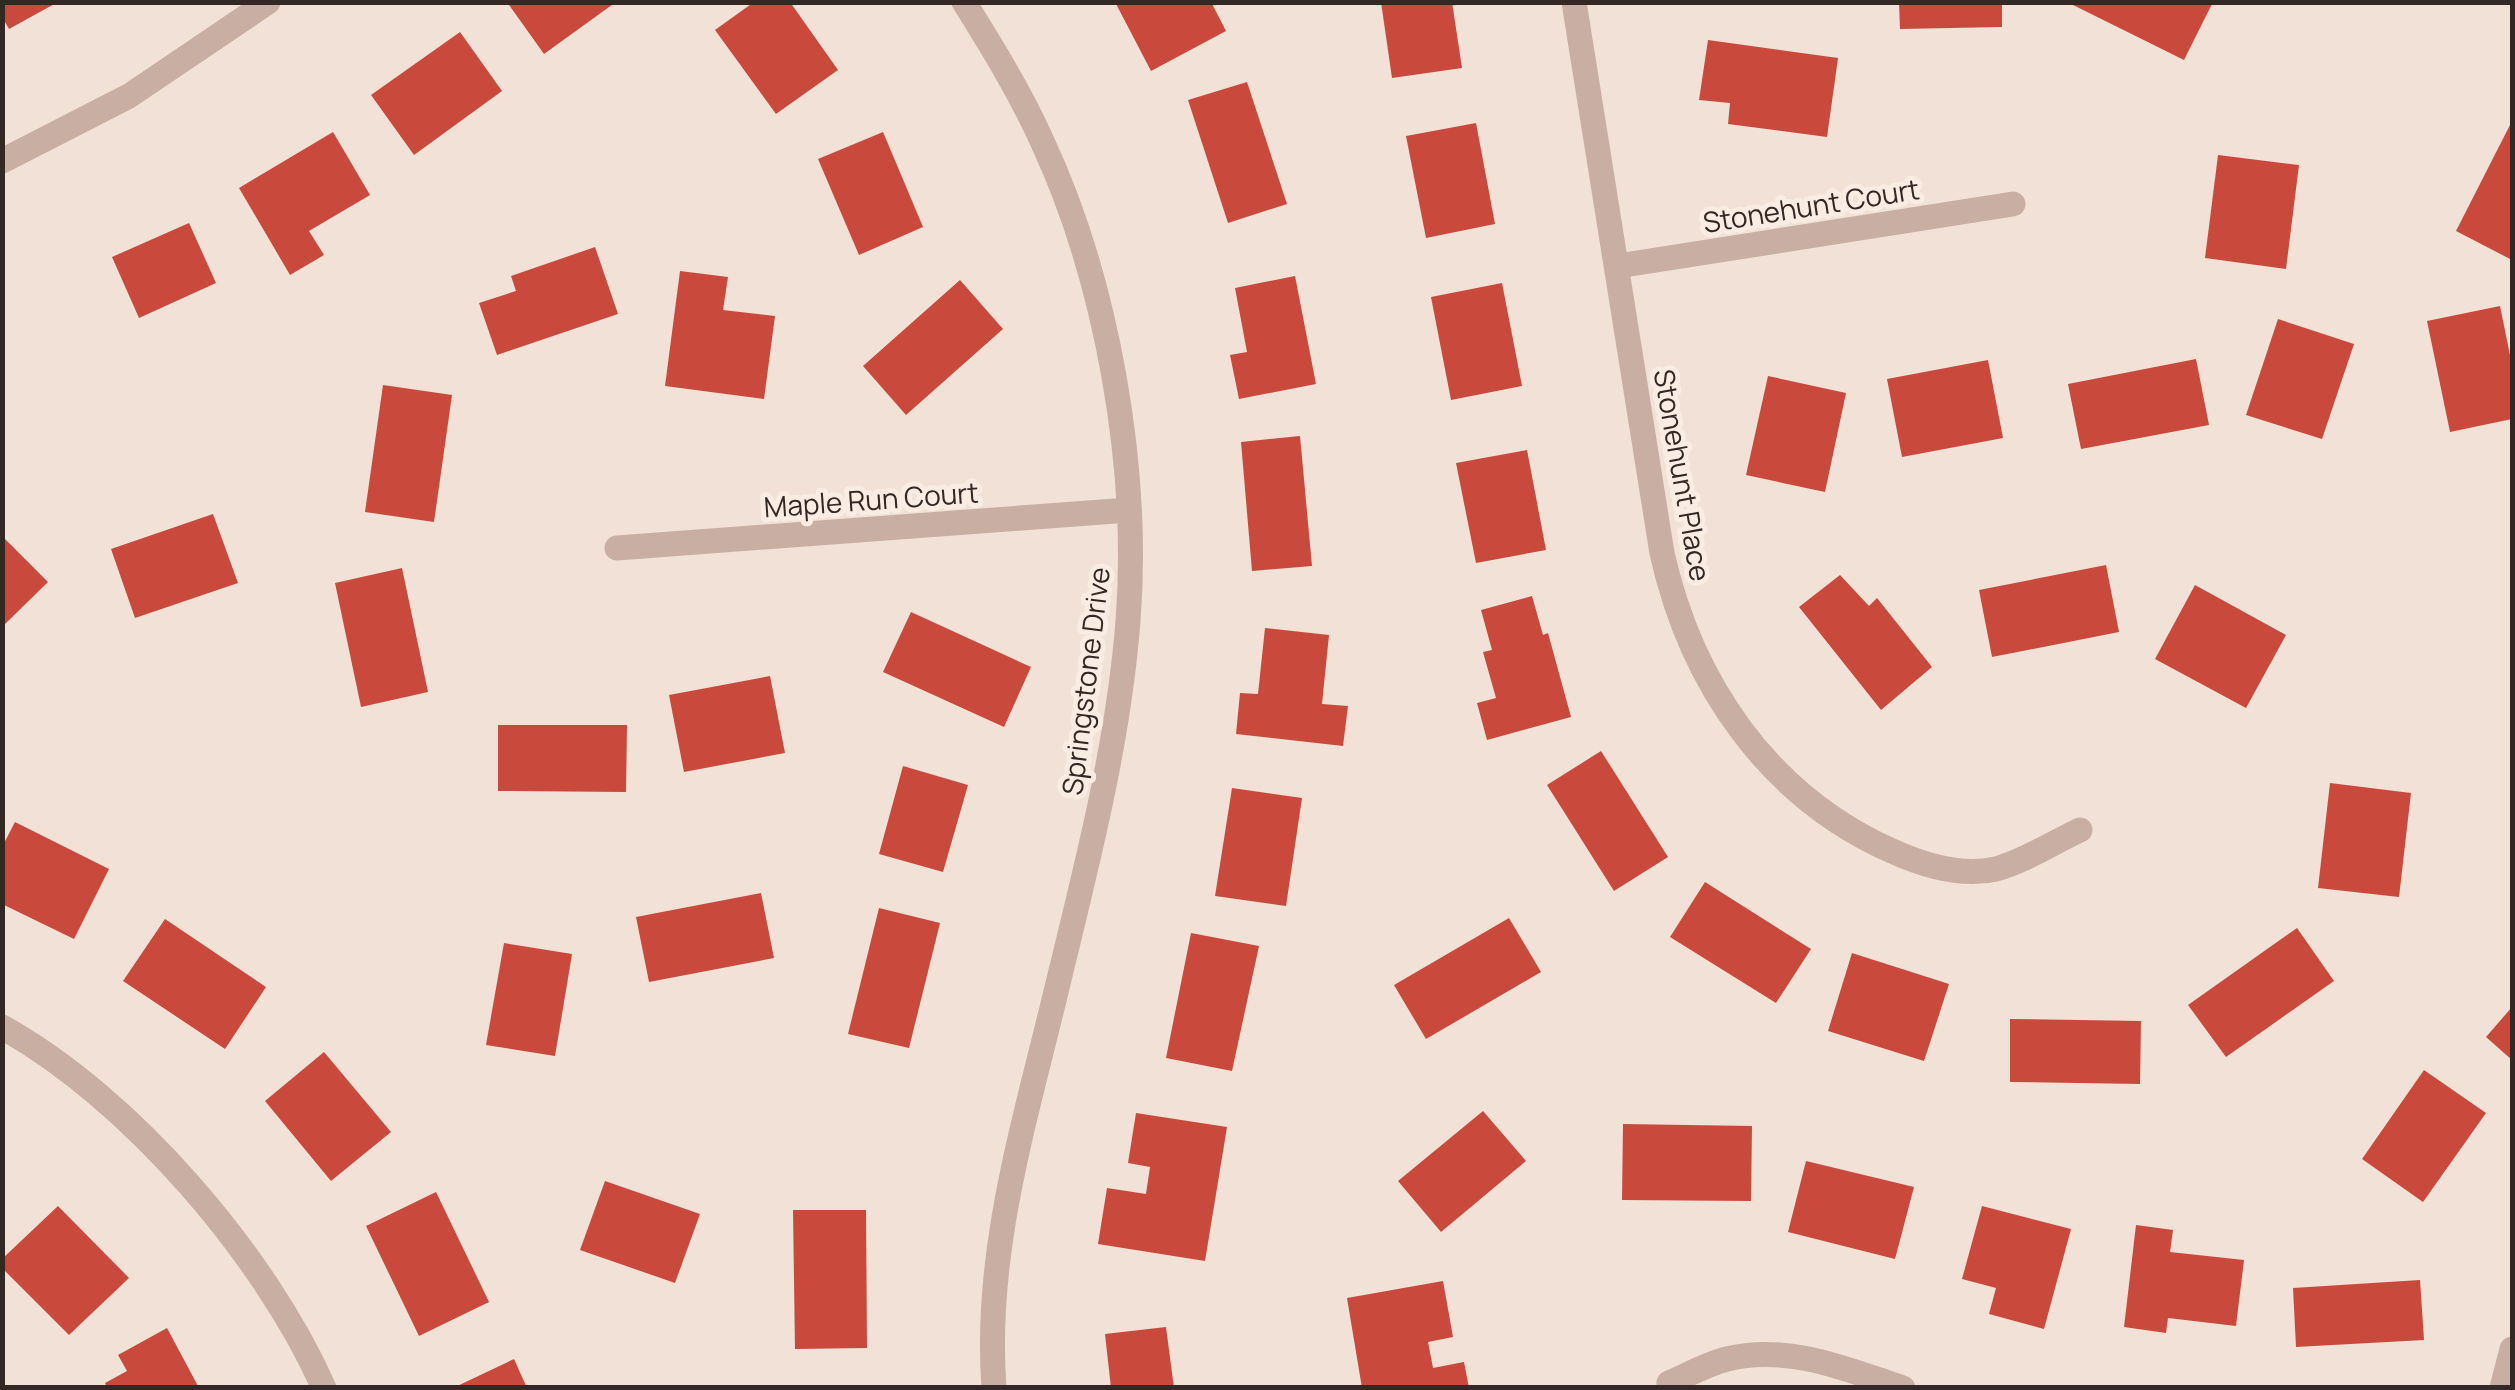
<svg xmlns="http://www.w3.org/2000/svg" width="2515" height="1390" font-family="Manrope,sans-serif">
	<style>
		.building { fill: #c94a3d }
		.lines { fill: none; stroke-linecap: round; stroke-linejoin: round }
		.street { stroke: #c9afa3; stroke-width: 25 }
		.labels { text-anchor: middle; dominant-baseline: central; stroke-width: 10; stroke-linejoin: round; paint-order: stroke }
		.street-label { font-size: 28px; fill: #342825; stroke: #f9ece3 }
	</style>
	<rect width="100%" height="100%" fill="#f1e1d7"/>
	<g class="building">
		<polygon points="2,2 58,2 9,29 2,17"/>
		<polygon points="507,2 616,2 544,54"/>
		<polygon points="754,2 790,2 838,70 776,114 715,30"/>
		<polygon points="1115,2 1211,2 1226,31 1151,71"/>
		<polygon points="1381,2 1452,2 1462,68 1392,78"/>
		<polygon points="1899,2 2002,2 2002,27 1900,29"/>
		<polygon points="2067,2 2210,2 2212,4 2184,60"/>
		<polygon points="460,32 502,91 414,155 371,95"/>
		<polygon points="1708,40 1838,58 1827,137 1728,124 1730,103 1699,100"/>
		<polygon points="1247,82 1287,204 1228,223 1188,100"/>
		<polygon points="2512,121 2512,260 2456,231"/>
		<polygon points="1476,123 1495,224 1426,238 1406,136"/>
		<polygon points="333,132 370,195 309,231 324,255 290,275 239,188"/>
		<polygon points="883,132 923,227 859,255 818,159"/>
		<polygon points="2218,155 2299,165 2286,269 2205,258"/>
		<polygon points="189,223 216,283 139,318 112,257"/>
		<polygon points="595,247 618,314 497,355 479,303 516,291 511,276"/>
		<polygon points="680,271 728,277 723,310 775,316 764,399 665,386"/>
		<polygon points="1295,276 1316,384 1239,399 1230,355 1247,352 1235,288"/>
		<polygon points="960,280 1003,329 906,415 863,366"/>
		<polygon points="1502,283 1522,386 1451,400 1431,297"/>
		<polygon points="2500,306 2512,365 2512,419 2450,432 2427,321"/>
		<polygon points="2278,319 2354,344 2322,439 2246,415"/>
		<polygon points="2196,359 2209,425 2081,449 2068,384"/>
		<polygon points="1988,360 2003,438 1902,457 1887,379"/>
		<polygon points="1768,376 1846,393 1825,492 1746,475"/>
		<polygon points="383,385 452,395 434,522 365,512"/>
		<polygon points="1300,436 1312,566 1252,571 1241,442"/>
		<polygon points="1527,450 1546,550 1476,563 1456,463"/>
		<polygon points="213,514 238,583 135,618 111,549"/>
		<polygon points="2,536 48,582 2,627"/>
		<polygon points="2106,565 2119,632 1992,657 1979,590"/>
		<polygon points="402,568 428,692 361,707 335,583"/>
		<polygon points="1840,575 1869,606 1877,598 1932,667 1881,710 1799,607"/>
		<polygon points="2195,585 2286,635 2246,708 2155,659"/>
		<polygon points="1532,596 1543,635 1548,633 1571,717 1487,740 1477,703 1496,698 1483,652 1492,650 1481,610"/>
		<polygon points="911,612 1031,667 1004,727 883,672"/>
		<polygon points="1265,628 1329,635 1322,704 1348,706 1343,746 1236,734 1240,693 1258,694"/>
		<polygon points="770,676 785,753 684,772 669,695"/>
		<polygon points="498,725 627,725 626,792 498,791"/>
		<polygon points="1601,751 1668,857 1614,891 1547,785"/>
		<polygon points="903,766 968,785 943,872 879,854"/>
		<polygon points="2330,783 2411,793 2399,897 2318,888"/>
		<polygon points="1232,788 1302,798 1286,906 1215,896"/>
		<polygon points="15,822 109,869 74,939 2,904 2,847"/>
		<polygon points="1705,882 1811,949 1776,1003 1670,937"/>
		<polygon points="761,893 774,958 649,982 636,917"/>
		<polygon points="879,908 940,923 909,1048 848,1034"/>
		<polygon points="1509,918 1541,972 1426,1039 1394,985"/>
		<polygon points="165,919 266,987 225,1049 123,981"/>
		<polygon points="2297,928 2334,981 2226,1057 2188,1005"/>
		<polygon points="1191,933 1259,946 1232,1071 1166,1058"/>
		<polygon points="504,943 572,954 555,1056 486,1045"/>
		<polygon points="1852,953 1949,984 1924,1061 1828,1031"/>
		<polygon points="2512,1007 2512,1060 2486,1037"/>
		<polygon points="2010,1019 2141,1021 2140,1084 2010,1082"/>
		<polygon points="324,1052 391,1132 331,1181 265,1101"/>
		<polygon points="2424,1070 2486,1113 2423,1202 2362,1159"/>
		<polygon points="1483,1111 1526,1161 1441,1232 1398,1181"/>
		<polygon points="1136,1113 1227,1127 1205,1261 1098,1244 1107,1188 1146,1194 1150,1167 1128,1163"/>
		<polygon points="1623,1124 1752,1126 1751,1201 1622,1200"/>
		<polygon points="1806,1161 1914,1187 1895,1259 1788,1232"/>
		<polygon points="605,1181 700,1214 675,1283 580,1250"/>
		<polygon points="436,1192 489,1302 419,1336 366,1226"/>
		<polygon points="58,1206 129,1278 69,1335 2,1268 2,1259"/>
		<polygon points="1982,1206 2071,1229 2044,1329 1989,1314 1996,1288 1962,1279"/>
		<polygon points="793,1210 866,1210 867,1348 795,1349"/>
		<polygon points="2136,1225 2173,1230 2170,1252 2244,1260 2236,1326 2168,1318 2166,1333 2124,1327"/>
		<polygon points="2420,1280 2424,1340 2296,1347 2293,1288"/>
		<polygon points="1443,1281 1453,1337 1428,1342 1433,1368 1464,1362 1469,1388 1362,1388 1347,1298"/>
		<polygon points="1166,1327 1174,1388 1111,1388 1105,1334"/>
		<polygon points="167,1328 199,1388 107,1388 105,1383 127,1371 118,1355"/>
		<polygon points="514,1359 527,1388 453,1388"/>
	</g>
	<g class="lines">
		<g class="street">
			<path d="M964,2C992,47 1020,92 1042,141C1107,280 1140,468 1128,621C1118,750 1084,875 1054,1000C1023,1128 984,1255 994,1388"/>
			<path d="M1574,2L1662,553C1691,683 1768,796 1892,851C1923,865 1962,877 1996,869C2025,861 2054,842 2080,830"/>
			<polyline points="2,161 129,96 268,2"/>
			<polyline points="1618,266 2013,204"/>
			<polyline points="617,548 1129,510"/>
			<path d="M2,1027C130,1098 265,1255 324,1388"/>
			<path d="M1669,1383C1688,1375 1707,1364 1727,1359C1788,1344 1846,1369 1903,1388"/>
			<polyline points="2502,1388 2512,1349"/>
		</g>
	</g>
	<g class="labels">
		<g class="street-label">
			<text transform="translate(1811 205) rotate(-9)">Stonehunt Court</text>
			<text transform="translate(1683 475) rotate(80)">Stonehunt Place</text>
			<text transform="translate(871 499) rotate(-4)">Maple Run Court</text>
			<text transform="translate(1085 681) rotate(-83)">Springstone Drive</text>
		</g>
	</g>
	<rect width="2515" height="1390" fill="none" stroke="#342825" stroke-width="10"/>
</svg>
